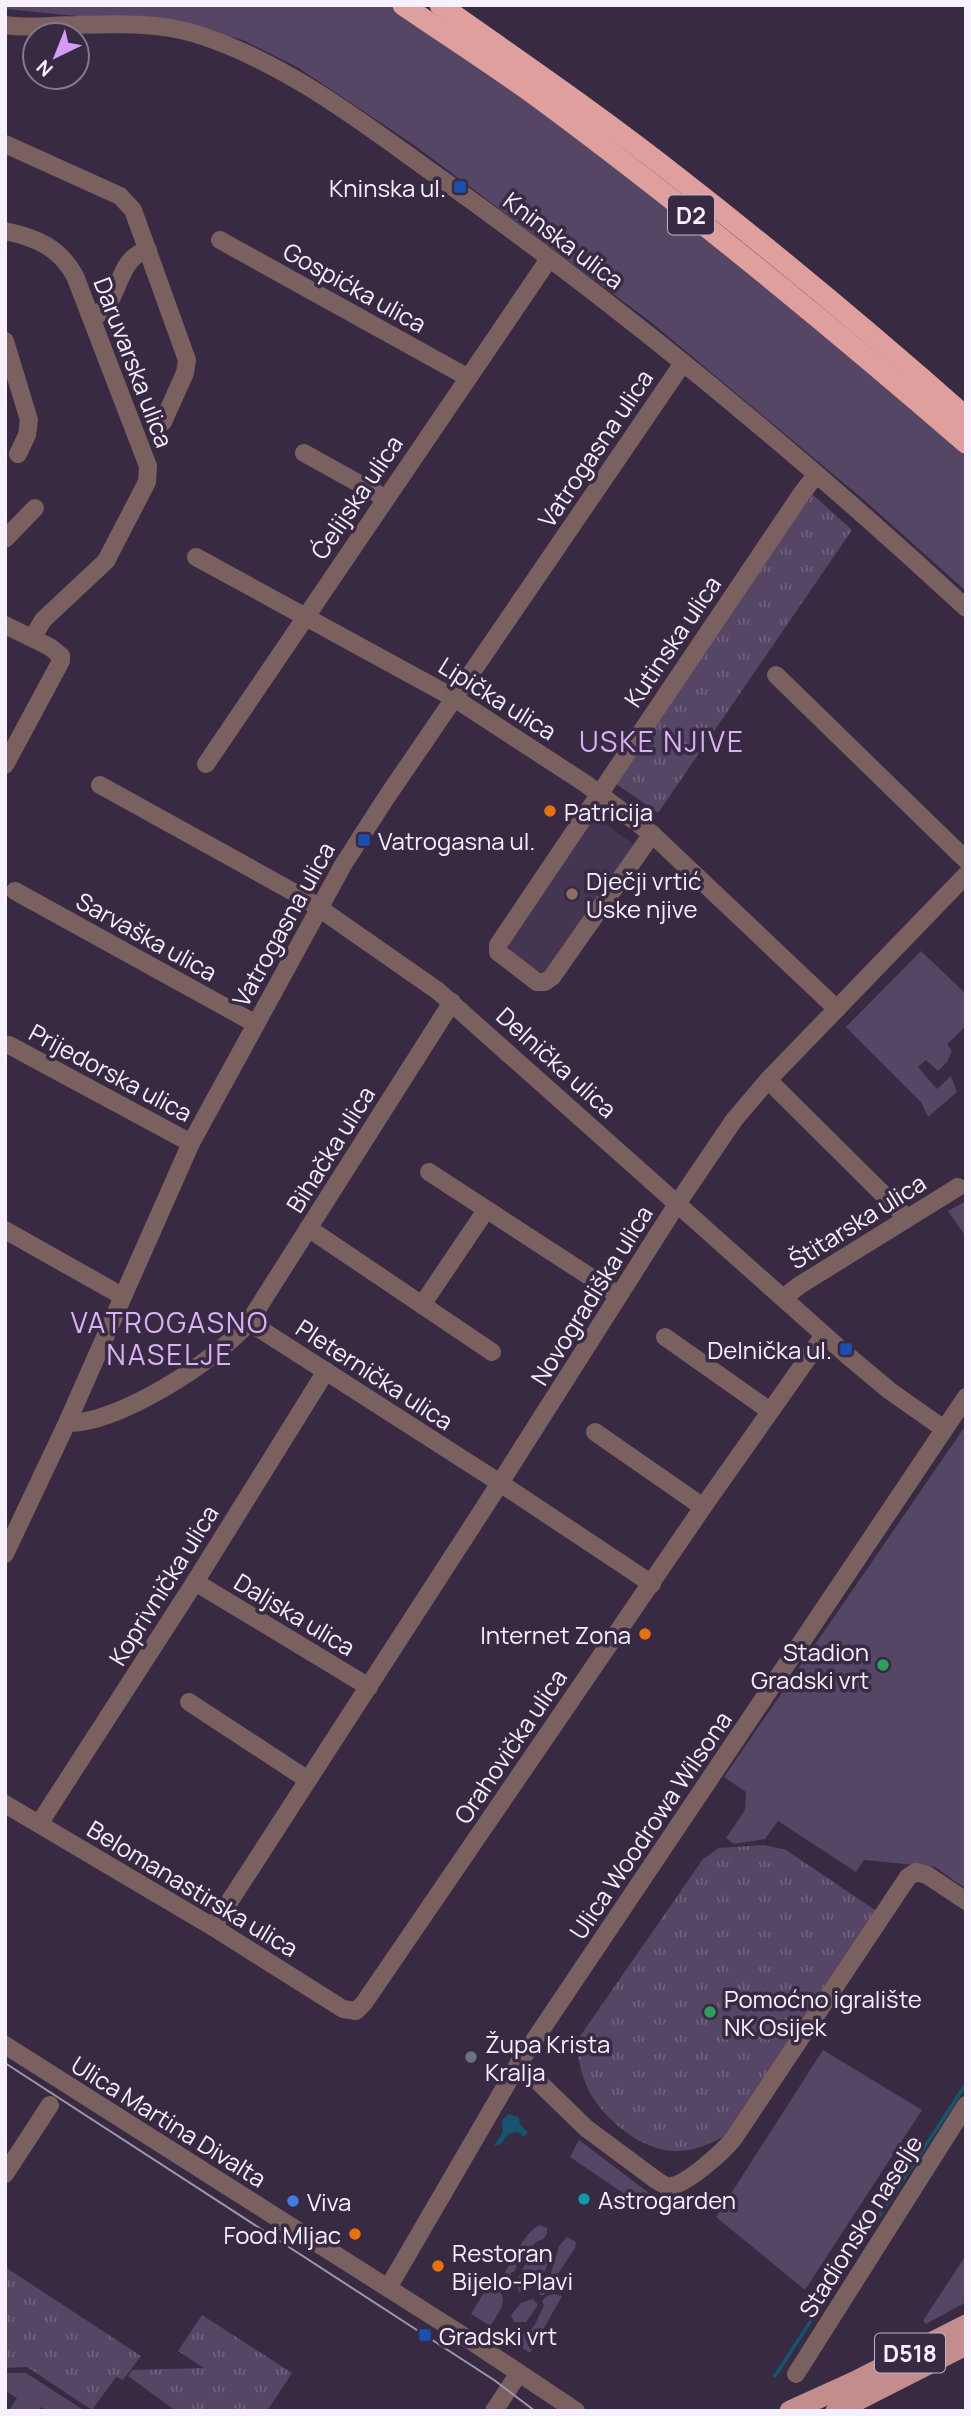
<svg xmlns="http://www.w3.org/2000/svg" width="971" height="2416" font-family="Manrope,sans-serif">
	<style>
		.built { fill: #443552 }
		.grass { fill: #564666 }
		.park { fill: url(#park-tufts) }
		.water { fill: #15556f }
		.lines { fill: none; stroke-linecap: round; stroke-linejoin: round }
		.stream { stroke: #15556f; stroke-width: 3.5 }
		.minor { stroke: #7a605f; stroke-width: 18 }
		.major { stroke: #c28d8c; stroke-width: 21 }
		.highway { stroke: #de9f9d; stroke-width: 21 }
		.tram { stroke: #a096a9; stroke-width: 2 }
		.transit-dot { fill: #1a4fb4; stroke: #372a42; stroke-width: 2.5 }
		.food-dot { fill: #e8710a; stroke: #372a42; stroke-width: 2.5 }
		.education-dot { fill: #8d6e63; stroke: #372a42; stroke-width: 2.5 }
		.leisure-dot { fill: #2e9e5b; stroke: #372a42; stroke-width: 2.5 }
		.worship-dot { fill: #6b7280; stroke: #372a42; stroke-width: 2.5 }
		.culture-dot { fill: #0f9aa8; stroke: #372a42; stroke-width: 2.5 }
		.shop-dot { fill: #3f7fe0; stroke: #372a42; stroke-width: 2.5 }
		.labels { text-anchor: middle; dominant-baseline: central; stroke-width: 7; stroke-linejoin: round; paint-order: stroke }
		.shield { fill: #372a42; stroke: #bdb5c6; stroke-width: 2 }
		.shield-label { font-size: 23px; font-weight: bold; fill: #f7f0ff }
		.poi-label { font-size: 24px; fill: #f7f0ff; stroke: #372a42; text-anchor: start }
		.street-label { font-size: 24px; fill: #f7f0ff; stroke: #372a42 }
		.quarter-label { font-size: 28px; letter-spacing: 2px; fill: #dab2f4; stroke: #372a42 }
	</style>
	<defs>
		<pattern id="park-tufts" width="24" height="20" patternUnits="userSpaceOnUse" patternTransform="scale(1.75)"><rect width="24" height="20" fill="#564666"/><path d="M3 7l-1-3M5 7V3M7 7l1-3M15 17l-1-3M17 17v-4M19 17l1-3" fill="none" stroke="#6f617d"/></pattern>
	</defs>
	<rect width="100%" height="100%" fill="#372a42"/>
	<polygon class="built" points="594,816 636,846 544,975 509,950 508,942"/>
	<g class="grass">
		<polygon points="5,5 390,5 578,136 699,229 966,453 966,591 864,500 652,323 414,145 297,67 243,40 192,27 5,9"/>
		<polygon points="921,951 966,994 965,1027 947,1044 952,1051 947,1062 938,1071 926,1060 918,1067 937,1089 951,1076 957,1092 928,1117 921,1102 846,1027"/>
		<polygon points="966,1201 966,1237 948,1211"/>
		<polygon points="966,1425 966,1889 935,1867 864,1860 856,1872 778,1821 765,1839 734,1844 726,1838 745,1810 746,1792 724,1777"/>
		<polygon points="823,2050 922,2110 805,2290 716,2217"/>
		<polygon points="579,2140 649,2193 649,2196 643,2200 629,2197 570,2157"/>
		<path d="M540,2225L547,2228V2234L543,2239L536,2242L517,2264L515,2271L511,2273L510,2282L506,2283L504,2275C510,2262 527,2229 540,2225Z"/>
		<polygon points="567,2237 576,2242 575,2248 544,2295 540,2295 537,2290 551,2273 559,2246"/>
		<path d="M543,2248H548L550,2250C550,2267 537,2291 519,2292C513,2276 530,2256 543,2248Z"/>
		<polygon points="966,2255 966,2302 926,2324 923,2321"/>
		<path d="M477,2282C509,2290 509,2300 490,2326L471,2314L484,2292L474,2286Z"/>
		<path d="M554,2294L562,2296L530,2353L500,2333L503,2328C537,2338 531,2329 544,2306L542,2301L547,2296Z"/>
		<polygon points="533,2299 538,2305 526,2322 514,2322 511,2315 521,2303"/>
		<polygon points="5,2373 26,2373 85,2411 46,2411 41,2407 38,2411 13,2411 10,2409 17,2398 5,2391"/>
	</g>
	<g class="park">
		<polygon points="811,493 852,530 658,813 612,781"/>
		<path d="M764,1845L786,1850L881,1914L729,2134C713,2142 696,2151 678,2151C642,2152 603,2119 588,2089C581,2074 578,2058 576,2042L703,1859L719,1848Z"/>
		<polygon points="5,2267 141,2356 123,2380 116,2377 92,2410 27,2367 5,2368"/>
		<polygon points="202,2315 292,2373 267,2411 176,2411 128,2376 132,2370 204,2368 178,2351"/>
	</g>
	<polygon class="water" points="509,2114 518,2117 521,2126 528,2132 524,2137 518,2132 508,2134 501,2144 494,2146 503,2131 502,2120"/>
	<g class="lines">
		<g class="stream">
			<polyline points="878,2218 966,2084"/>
			<polyline points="775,2376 853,2256"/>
		</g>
		<g class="minor">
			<path d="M5,25C29,29 51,25 75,25C114,24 158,22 196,34C286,62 364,124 440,178C624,309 800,454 966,608"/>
			<polyline points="5,144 120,196 133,210 187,360 185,373 163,422"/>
			<path d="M5,231C37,238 59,247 75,276L148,466L147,482L106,561L43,620L33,637"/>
			<polyline points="220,240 467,377"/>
			<path d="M92,320C99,314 107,307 111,299C121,280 125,255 148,250"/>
			<polyline points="5,341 29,420 27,435 18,454"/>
			<polyline points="304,453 385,498"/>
			<polyline points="5,539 35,508"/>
			<polyline points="196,557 454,698 586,784 652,834 837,1009"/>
			<polyline points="5,625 50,647 61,656 61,661 5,765"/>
			<polyline points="776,675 966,860"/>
			<polyline points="206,764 549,259"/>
			<polyline points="100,785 306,899 438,991 848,1356 890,1391 944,1429"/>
			<polyline points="652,834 552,977 545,982 537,982 498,952 498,945 802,493 816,475"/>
			<polyline points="15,891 256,1024"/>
			<polyline points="9,1045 191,1143"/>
			<polyline points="768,1080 907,1218"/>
			<polyline points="429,1172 618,1295"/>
			<polyline points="308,1228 492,1352"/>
			<polyline points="5,1230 122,1296"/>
			<polyline points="783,1298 800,1285 958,1187"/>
			<polyline points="422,1305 486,1210"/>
			<polyline points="249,1322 452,1002"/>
			<polyline points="665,1337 770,1411"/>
			<path d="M67,1423C118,1424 216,1361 249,1322L500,1483L652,1584"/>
			<polyline points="595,1432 703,1507"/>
			<polyline points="5,1554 67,1423 191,1143 343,865 386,798 683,363"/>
			<polyline points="195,1582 369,1687"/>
			<polyline points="189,1702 308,1780"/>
			<polyline points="5,1804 213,1927 343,2009 356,2011 364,2003 703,1507 824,1335"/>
			<polyline points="39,1824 195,1582 326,1371"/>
			<polyline points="213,1927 500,1483 677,1204 734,1120 768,1080 966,875"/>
			<polyline points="5,2045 462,2335 576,2411"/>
			<path d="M519,2063L586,2128L656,2180C660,2182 665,2187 671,2186C687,2184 724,2151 734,2138L908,1877L916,1872L927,1875L966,1901"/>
			<polyline points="5,2174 50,2105"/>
			<polyline points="388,2288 519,2063 966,1397"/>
			<polyline points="796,2374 966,2105"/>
			<polyline points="494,2411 519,2373"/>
		</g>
		<g class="major">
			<polyline points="790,2411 854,2382 966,2325"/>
			<polyline points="836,2411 966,2345"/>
		</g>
		<g class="highway">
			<path d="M403,5C447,35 492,64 535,95C684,205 826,322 966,443"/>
			<path d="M440,5C519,61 600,116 676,176C775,253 872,334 966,417"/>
		</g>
		<polyline class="tram" points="5,2063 494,2380 535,2411"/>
	</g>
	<g class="transit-dot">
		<rect x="453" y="180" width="14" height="14" rx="3.5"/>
		<rect x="357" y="833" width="14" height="14" rx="3.5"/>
		<rect x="839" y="1342" width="14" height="14" rx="3.5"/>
		<rect x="418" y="2328" width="14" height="14" rx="3.5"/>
	</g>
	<g class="food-dot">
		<circle cx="550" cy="811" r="7"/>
		<circle cx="645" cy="1634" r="7"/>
		<circle cx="355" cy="2234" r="7"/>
		<circle cx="438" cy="2266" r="7"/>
	</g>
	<circle class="education-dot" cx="572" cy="894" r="7"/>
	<g class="leisure-dot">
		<circle cx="883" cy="1665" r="7"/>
		<circle cx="710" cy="2012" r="7"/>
	</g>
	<circle class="worship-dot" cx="471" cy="2057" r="7"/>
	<circle class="culture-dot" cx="584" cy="2199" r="7"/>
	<circle class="shop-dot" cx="293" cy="2201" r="7"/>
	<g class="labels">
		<g class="shield">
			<rect x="668" y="195.5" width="46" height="39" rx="5"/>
			<rect x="875" y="2333.5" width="70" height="39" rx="5"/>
		</g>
		<g class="shield-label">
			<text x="691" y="215">D2</text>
			<text x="910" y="2353">D518</text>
		</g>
		<g class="poi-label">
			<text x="446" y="187" text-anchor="end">Kninska ul.</text>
			<text x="564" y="811">Patricija</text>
			<text x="378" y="840">Vatrogasna ul.</text>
			<text x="586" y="880">Dječji vrtić<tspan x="586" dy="28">Uske njive</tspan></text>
			<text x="832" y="1349" text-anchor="end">Delnička ul.</text>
			<text x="631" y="1634" text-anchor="end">Internet Zona</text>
			<text x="869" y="1651" text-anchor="end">Stadion<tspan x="869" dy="28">Gradski vrt</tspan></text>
			<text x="724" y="1998">Pomoćno igralište<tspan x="724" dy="28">NK Osijek</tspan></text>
			<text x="485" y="2043">Župa Krista<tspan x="485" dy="28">Kralja</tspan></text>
			<text x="598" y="2199">Astrogarden</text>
			<text x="307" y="2201">Viva</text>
			<text x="341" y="2234" text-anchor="end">Food Mljac</text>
			<text x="452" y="2252">Restoran<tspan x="452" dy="28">Bijelo-Plavi</tspan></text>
			<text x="439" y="2335">Gradski vrt</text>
		</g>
		<g class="street-label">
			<text transform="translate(564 240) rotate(37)">Kninska ulica</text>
			<text transform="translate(355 287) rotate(29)">Gospićka ulica</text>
			<text transform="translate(134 362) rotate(69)">Daruvarska ulica</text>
			<text transform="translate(595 448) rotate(-56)">Vatrogasna ulica</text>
			<text transform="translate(356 497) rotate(-56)">Ćelijska ulica</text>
			<text transform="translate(672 641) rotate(-56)">Kutinska ulica</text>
			<text transform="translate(498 698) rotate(32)">Lipička ulica</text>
			<text transform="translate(283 924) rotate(-61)">Vatrogasna ulica</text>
			<text transform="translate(147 936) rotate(29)">Sarvaška ulica</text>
			<text transform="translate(557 1062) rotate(42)">Delnička ulica</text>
			<text transform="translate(111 1072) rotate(28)">Prijedorska ulica</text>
			<text transform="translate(330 1149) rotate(-58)">Bihačka ulica</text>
			<text transform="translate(857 1221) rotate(-32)">Štitarska ulica</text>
			<text transform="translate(591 1295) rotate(-58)">Novogradiška ulica</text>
			<text transform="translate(375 1374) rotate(33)">Pleternička ulica</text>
			<text transform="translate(163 1585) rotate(-58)">Koprivnička ulica</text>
			<text transform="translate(295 1614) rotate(31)">Daljska ulica</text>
			<text transform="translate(510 1746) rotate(-56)">Orahovička ulica</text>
			<text transform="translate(650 1825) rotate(-56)">Ulica Woodrowa Wilsona</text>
			<text transform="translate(193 1888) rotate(31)">Belomanastirska ulica</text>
			<text transform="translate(169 2121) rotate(32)">Ulica Martina Divalta</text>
			<text transform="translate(860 2226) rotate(-58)">Stadionsko naselje</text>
		</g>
		<g class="quarter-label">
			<text x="662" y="741">USKE NJIVE</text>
			<text x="170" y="1322">VATROGASNO<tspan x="170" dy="32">NASELJE</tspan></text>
		</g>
	</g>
	<rect width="971" height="2416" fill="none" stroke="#f7f0ff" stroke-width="14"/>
	<g transform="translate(56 56) rotate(223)"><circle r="33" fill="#372a42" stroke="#84798e" stroke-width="2"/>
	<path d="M0-5L12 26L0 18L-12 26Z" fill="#d59bfa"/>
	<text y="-10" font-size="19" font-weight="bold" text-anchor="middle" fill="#f7f0ff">N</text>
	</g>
</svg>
